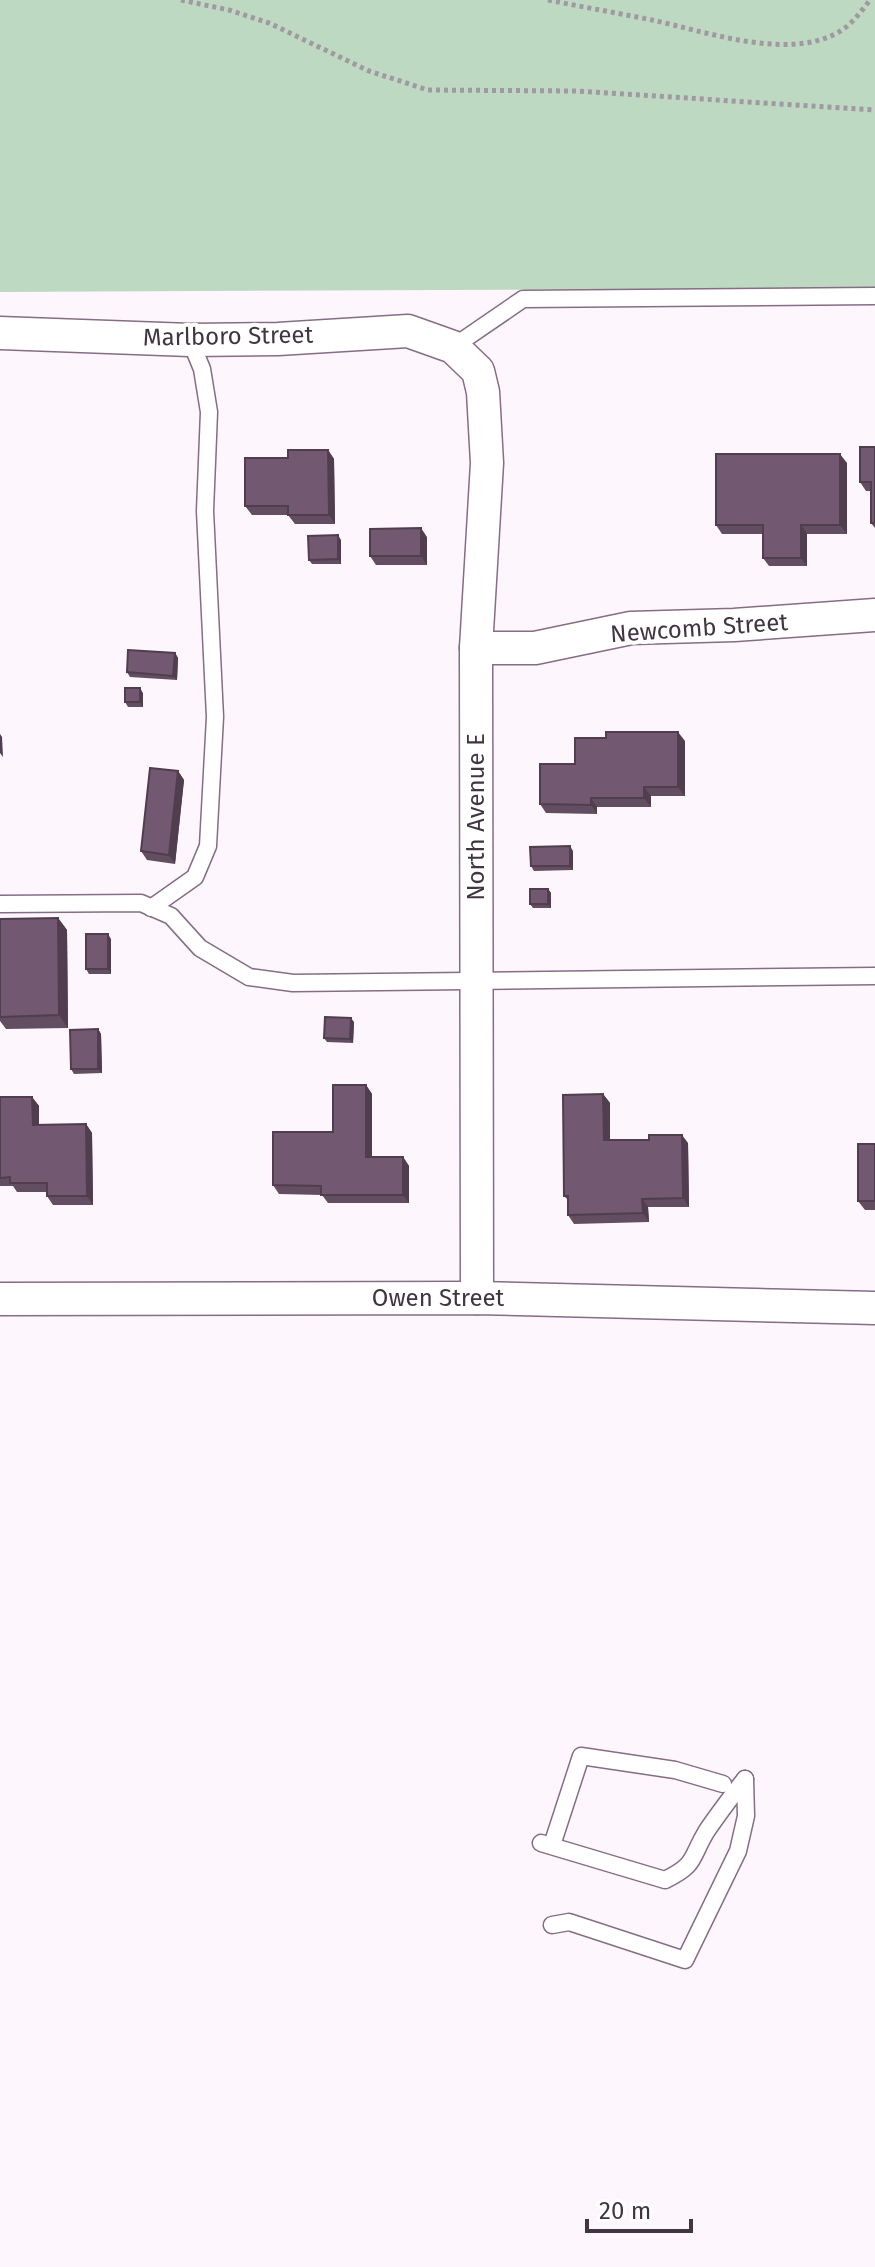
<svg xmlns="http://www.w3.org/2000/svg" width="875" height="2267" font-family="'Fira Sans',sans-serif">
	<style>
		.green { fill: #bdd9c2 }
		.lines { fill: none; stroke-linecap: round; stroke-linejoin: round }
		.service-casing { stroke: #866c85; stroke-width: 19 }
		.minor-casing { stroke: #866c85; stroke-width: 35 }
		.path { stroke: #a199a1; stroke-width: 5; stroke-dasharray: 4 4; stroke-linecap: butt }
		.service { stroke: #fff; stroke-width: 16 }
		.minor { stroke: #fff; stroke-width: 32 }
		.wall { fill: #624d61 }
		.shaded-wall { fill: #503e4f }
		.building { fill: #725971; stroke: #503e4f; stroke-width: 2 }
		.labels { text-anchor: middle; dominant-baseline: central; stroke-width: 8; stroke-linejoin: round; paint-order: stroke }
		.street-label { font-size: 24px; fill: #403540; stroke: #fff }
	</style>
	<rect width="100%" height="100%" fill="#fdf7fd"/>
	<polygon class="green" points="0,0 875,0 875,288 0,292"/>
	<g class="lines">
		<defs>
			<g id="service">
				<polyline points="453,347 523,299 875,296"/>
				<polyline points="0,904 141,903 171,916 200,948 249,977 293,983 875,976"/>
				<polyline points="151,908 195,877 208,846 215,717 205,511 209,412 202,369 190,340"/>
				<polyline points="554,1839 581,1756 675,1770 723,1784"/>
				<path d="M541,1843L665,1880C697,1864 690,1859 706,1832C718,1814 732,1796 745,1779"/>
				<polyline points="552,1925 569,1922 685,1960 738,1851 746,1816 745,1779"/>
			</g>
			<g id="minor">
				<polyline points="0,333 190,340 278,339 408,331 453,347 478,371 483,392 487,463 476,648 477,1298"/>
				<polyline points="476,648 535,648 631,628 734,625 875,615"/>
				<polyline points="0,1299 477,1298 875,1308"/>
			</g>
		</defs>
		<use href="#service" class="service-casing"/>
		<use href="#minor" class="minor-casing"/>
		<g class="path">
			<polyline points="181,0 229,10 269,23 369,71 428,90 576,91 875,110"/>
			<path d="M548,0C583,7 617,13 652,20C704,31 784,60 835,34C850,27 860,13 870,0"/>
		</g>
		<use href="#service" class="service"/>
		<use href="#minor" class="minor"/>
	</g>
	<g class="wall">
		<polygon points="875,447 875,528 871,523 871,491 866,491 860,482"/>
		<polygon points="328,450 334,459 335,524 295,524 288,515 252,515 245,506 288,458"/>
		<polygon points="847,463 847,534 807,534 807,566 769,566 763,558 763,534 722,534 716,525"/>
		<polygon points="427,537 427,565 376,565 370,556"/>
		<polygon points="341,540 341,564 312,564 309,560"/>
		<polygon points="175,653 178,658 177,680 130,677 127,672"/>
		<polygon points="143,693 143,707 128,707 125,702"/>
		<polygon points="685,741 685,796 651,796 651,807 597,807 597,814 546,813 540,804 575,764"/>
		<polygon points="178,771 184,780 175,864 147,860 141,851"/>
		<polygon points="573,851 573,870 534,871 531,866"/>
		<polygon points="548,889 551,893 551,908 533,908 530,904"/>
		<polygon points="58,918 67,930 68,1028 6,1029 0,1021 0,919"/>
		<polygon points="111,939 111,974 89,974 86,969"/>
		<polygon points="354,1022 353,1043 327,1042 324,1038"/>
		<polygon points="98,1029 101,1034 102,1073 74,1074 71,1069"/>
		<polygon points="366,1085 372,1094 372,1157 403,1157 409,1166 409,1203 328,1203 322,1195 279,1194 273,1185 333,1132"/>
		<polygon points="603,1094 610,1103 610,1140 688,1143 689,1207 648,1207 649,1222 574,1224 568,1215 568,1200 564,1196"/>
		<polygon points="0,1097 32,1097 39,1106 39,1125 86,1124 92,1133 93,1205 53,1205 47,1196 47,1192 17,1192 13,1186 0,1186"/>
		<polygon points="875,1144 875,1210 865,1210 858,1201"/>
	</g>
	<g class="shaded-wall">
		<polygon points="328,450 334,459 335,524 329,515"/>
		<polygon points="840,454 847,463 847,534 840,525"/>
		<polygon points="801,525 807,534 807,566 801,558"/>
		<polygon points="421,528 427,537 427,565 421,556"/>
		<polygon points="338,535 341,540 341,564 338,559"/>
		<polygon points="175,653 178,658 177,680 173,676"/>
		<polygon points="140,688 143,693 143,707 140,702"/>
		<polygon points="678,732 685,741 685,796 678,787"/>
		<polygon points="0,734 2,737 3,757 0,753"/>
		<polygon points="178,771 184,780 175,864 169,855"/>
		<polygon points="644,787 651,796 651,807 644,798"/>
		<polygon points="591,798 597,807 597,814 591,805"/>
		<polygon points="570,846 573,851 573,870 570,866"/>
		<polygon points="548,889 551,893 551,908 548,904"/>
		<polygon points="58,918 67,930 68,1028 59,1015"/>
		<polygon points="108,934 111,939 111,974 108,969"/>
		<polygon points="351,1018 354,1022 353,1043 350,1039"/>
		<polygon points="98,1029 101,1034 102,1073 98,1069"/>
		<polygon points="366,1085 372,1094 372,1166 366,1157"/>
		<polygon points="603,1094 610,1103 610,1149 604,1140"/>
		<polygon points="32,1097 39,1106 39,1134 33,1125"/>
		<polygon points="86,1124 92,1133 93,1205 87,1196"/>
		<polygon points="682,1135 688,1143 689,1207 683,1198"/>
		<polygon points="403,1157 409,1166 409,1203 403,1195"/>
		<polygon points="642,1199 648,1207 649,1222 643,1213"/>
	</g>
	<g class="building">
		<polygon points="860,447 875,447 875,523 871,523 871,482 860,482"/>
		<polygon points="288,450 328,450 329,515 288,515 288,506 245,506 245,458 288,458"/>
		<polygon points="716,454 840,454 840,525 801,525 801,558 763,558 763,525 716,525"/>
		<polygon points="421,528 421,556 370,556 370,529"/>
		<polygon points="338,535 338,559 309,560 308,536"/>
		<polygon points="128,650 175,653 173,676 127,672"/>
		<rect x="125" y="688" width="15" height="14"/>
		<polygon points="606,732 678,732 678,787 644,787 644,798 591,798 591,805 540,804 540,764 575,764 575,738 606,738"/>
		<polygon points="150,768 178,771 169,855 141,851"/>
		<polygon points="570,846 570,866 531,866 530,847"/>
		<rect x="530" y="889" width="18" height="15"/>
		<polygon points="58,918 59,1015 0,1017 0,919"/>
		<rect x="86" y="934" width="22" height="35"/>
		<polygon points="325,1017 351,1018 350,1039 324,1038"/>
		<polygon points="98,1029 98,1069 71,1069 70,1030"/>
		<polygon points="333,1085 366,1085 366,1157 403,1157 403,1195 321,1195 321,1186 273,1185 273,1132 333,1132"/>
		<polygon points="603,1094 604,1140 649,1140 649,1135 682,1135 683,1198 642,1199 643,1213 568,1215 568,1196 564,1196 563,1095"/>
		<polygon points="0,1097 32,1097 33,1125 86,1124 87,1196 47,1196 47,1183 10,1183 10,1177 0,1178"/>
		<rect x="858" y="1144" width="17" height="57"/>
	</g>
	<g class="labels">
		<g class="street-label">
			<text transform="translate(228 336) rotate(-1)">Marlboro Street</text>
			<text transform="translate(699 628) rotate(-4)">Newcomb Street</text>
			<text transform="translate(476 817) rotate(-90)">North Avenue E</text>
			<text x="438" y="1298">Owen Street</text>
		</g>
	</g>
	<path d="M587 2219v12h104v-12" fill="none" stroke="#403540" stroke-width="4"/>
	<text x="599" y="2219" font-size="24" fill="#403540" stroke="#ffffff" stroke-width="6" paint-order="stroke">20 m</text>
</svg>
